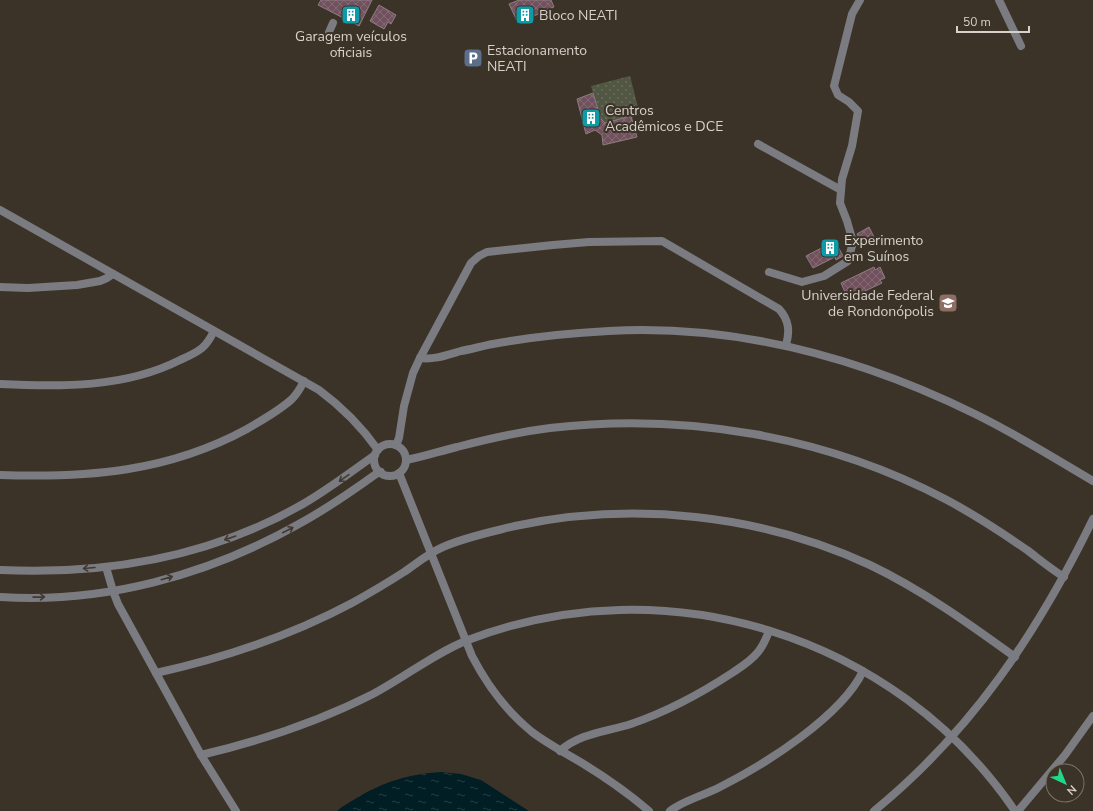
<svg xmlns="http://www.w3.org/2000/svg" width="1093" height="811" font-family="'Nunito Sans',sans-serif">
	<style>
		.park { fill: url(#park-dots) }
		.water { fill: url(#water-ripples) }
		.building { fill: url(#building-cross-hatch); stroke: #8d7c82 }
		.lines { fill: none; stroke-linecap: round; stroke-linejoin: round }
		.minor { stroke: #7b7b82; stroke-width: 8 }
		.oneway { stroke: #423a31 }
		.labels { text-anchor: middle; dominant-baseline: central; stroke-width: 4; stroke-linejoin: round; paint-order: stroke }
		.poi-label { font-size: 14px; fill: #d6d1ca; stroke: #3c3328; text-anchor: start }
	</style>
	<defs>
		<pattern id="park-dots" width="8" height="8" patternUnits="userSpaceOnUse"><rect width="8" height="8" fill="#525743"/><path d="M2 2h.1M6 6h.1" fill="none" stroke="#6a6e5d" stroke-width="1.8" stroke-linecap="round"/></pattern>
		<pattern id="water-ripples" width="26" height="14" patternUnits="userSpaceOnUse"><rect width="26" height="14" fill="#011e25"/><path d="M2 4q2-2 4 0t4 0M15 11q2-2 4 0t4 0" fill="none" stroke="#253e43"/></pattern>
		<pattern id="building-cross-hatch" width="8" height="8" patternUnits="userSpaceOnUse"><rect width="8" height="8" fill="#71515d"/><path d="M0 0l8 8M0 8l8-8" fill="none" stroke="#846973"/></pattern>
	</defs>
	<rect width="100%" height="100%" fill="#3c3328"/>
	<polygon class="park" points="630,76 640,115 631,118 631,116 605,123 601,119 591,86"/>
	<path class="water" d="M441,772L461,774L481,780L529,811H337C342,806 349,803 355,799C383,782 408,774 441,772Z"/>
	<g class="building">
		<polygon points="321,0 372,0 359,26 318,5"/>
		<polygon points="519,0 551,0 554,7 518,23 509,4"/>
		<polygon points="379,5 396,15 391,24 388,22 384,29 370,21"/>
		<polygon points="593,93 601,119 605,123 631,116 637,137 603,145 602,135 595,130 586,134 577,99"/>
		<polygon points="869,227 874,237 862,244 857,234"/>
		<polygon points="835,241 843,256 836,260 835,257 813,268 806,256"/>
		<polygon points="874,267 875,270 880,267 885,278 880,280 882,283 848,299 841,283"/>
	</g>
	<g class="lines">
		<g class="minor">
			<polyline points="999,0 1021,46"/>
			<polyline points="329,32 333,23"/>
			<polyline points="758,144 841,190"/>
			<path d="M0,210L319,390C342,407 361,426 378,450"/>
			<polyline points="769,272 802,282 824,276 848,261 853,242 847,221 840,203 842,179 852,146 858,111 849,102 838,95 834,86 852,14 860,0"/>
			<polyline points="0,287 28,288 77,285 100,281 107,278 113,274"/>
			<path d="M420,358C434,360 447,355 461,351C472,349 482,346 493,344C531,337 570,333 609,331C737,324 861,358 975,414C1016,434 1054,458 1093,481"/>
			<path d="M0,384C60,387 125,388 180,360C187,357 196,353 202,348C207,344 211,337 214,331"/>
			<circle cx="390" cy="460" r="16"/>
			<path d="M396,445L399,438L404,406L413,373L420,358L471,263L479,256L487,252L553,245L589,242L662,241L779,309C789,320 790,331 786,345"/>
			<path d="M406,460C423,457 440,451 457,447C487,439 518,432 550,428C685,412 826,436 947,500C975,515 1001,532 1027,550C1039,559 1051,569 1064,577"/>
			<path d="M399,473L472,656C487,685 506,711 532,732C548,744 565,753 582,763C605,777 628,793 649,811"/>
			<path d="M0,475C88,478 168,472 247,429C262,420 279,411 292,399C297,394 301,387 304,381"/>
			<polyline points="106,567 113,591 118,604 201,755 236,811"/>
			<path d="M0,570C105,575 211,557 303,504C329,489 352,471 375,455"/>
			<path d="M0,597C103,604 208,575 297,525C325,510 351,492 376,474L381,472"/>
			<path d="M156,673C224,658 290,636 352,603C370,593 387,583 404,572C417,563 429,553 443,547C466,537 491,532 515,526C633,501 760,514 870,565C922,590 968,623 1015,657"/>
			<path d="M560,751C580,733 606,732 631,724C666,712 700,694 732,673C741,667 751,661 758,652C763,646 766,639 769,631"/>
			<path d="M201,755C260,741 318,722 373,694C405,677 435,653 468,640C666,564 895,635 1015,811"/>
			<path d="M670,811C682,801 705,795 720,787C764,765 842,716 863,671"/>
			<path d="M874,811C972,731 1038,632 1093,519"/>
			<polyline points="1018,811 1065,755 1093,716"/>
		</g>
	</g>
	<defs><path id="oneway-shaft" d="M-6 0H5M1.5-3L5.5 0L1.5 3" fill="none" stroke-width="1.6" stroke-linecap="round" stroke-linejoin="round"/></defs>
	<g class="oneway">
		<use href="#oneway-shaft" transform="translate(344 478) rotate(145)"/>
		<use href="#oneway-shaft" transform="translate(288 530) rotate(-27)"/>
		<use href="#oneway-shaft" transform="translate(230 538) rotate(161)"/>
		<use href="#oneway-shaft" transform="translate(89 568) rotate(175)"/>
		<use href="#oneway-shaft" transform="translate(167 578) rotate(-16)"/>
		<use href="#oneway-shaft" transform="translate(39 597) rotate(-1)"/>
	</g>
	<defs>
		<symbol id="building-square" viewBox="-11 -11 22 22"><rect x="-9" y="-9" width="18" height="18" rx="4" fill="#0f9aa8" stroke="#3c3328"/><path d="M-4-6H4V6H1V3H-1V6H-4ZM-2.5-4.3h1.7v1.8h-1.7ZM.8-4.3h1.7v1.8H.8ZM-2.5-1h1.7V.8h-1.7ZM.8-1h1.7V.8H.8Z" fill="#fff"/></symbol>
		<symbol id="parking-square" viewBox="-11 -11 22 22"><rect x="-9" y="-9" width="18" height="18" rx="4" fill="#5c6f8a" stroke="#3c3328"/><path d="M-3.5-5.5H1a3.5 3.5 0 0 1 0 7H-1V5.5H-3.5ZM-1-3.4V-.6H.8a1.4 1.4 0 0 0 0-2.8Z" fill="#fff"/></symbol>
		<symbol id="university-square" viewBox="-11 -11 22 22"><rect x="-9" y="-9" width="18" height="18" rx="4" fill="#8d6e63" stroke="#3c3328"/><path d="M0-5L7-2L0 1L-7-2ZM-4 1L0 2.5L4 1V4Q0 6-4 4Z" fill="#fff"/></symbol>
	</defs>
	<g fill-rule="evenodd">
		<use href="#building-square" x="340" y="4" width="22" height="22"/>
		<use href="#building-square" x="514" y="4" width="22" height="22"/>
		<use href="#parking-square" x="462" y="47" width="22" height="22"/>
		<use href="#building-square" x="580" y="107" width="22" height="22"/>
		<use href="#building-square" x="819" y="237" width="22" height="22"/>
		<use href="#university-square" x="937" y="292" width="22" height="22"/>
	</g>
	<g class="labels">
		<g class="poi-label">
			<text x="539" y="15">Bloco NEATI</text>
			<text x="351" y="36" text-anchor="middle">Garagem veículos<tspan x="351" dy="16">oficiais</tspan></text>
			<text x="487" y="50">Estacionamento<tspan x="487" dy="16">NEATI</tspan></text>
			<text x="605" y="110">Centros<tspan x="605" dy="16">Acadêmicos e DCE</tspan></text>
			<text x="844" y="240">Experimento<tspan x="844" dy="16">em Suínos</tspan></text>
			<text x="934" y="295" text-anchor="end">Universidade Federal<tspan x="934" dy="16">de Rondonópolis</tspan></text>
		</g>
	</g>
	<g transform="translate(1065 783) rotate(136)"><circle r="19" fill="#3c3328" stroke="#7a7269"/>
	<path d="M0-3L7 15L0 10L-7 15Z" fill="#20d887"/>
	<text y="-6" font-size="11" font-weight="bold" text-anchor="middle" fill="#d6d1ca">N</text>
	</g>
	<path d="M957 26v6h72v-6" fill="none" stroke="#d6d1ca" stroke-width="2"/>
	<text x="963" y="26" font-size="12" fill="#d6d1ca" stroke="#3c3328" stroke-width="3" paint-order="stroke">50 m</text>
</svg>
